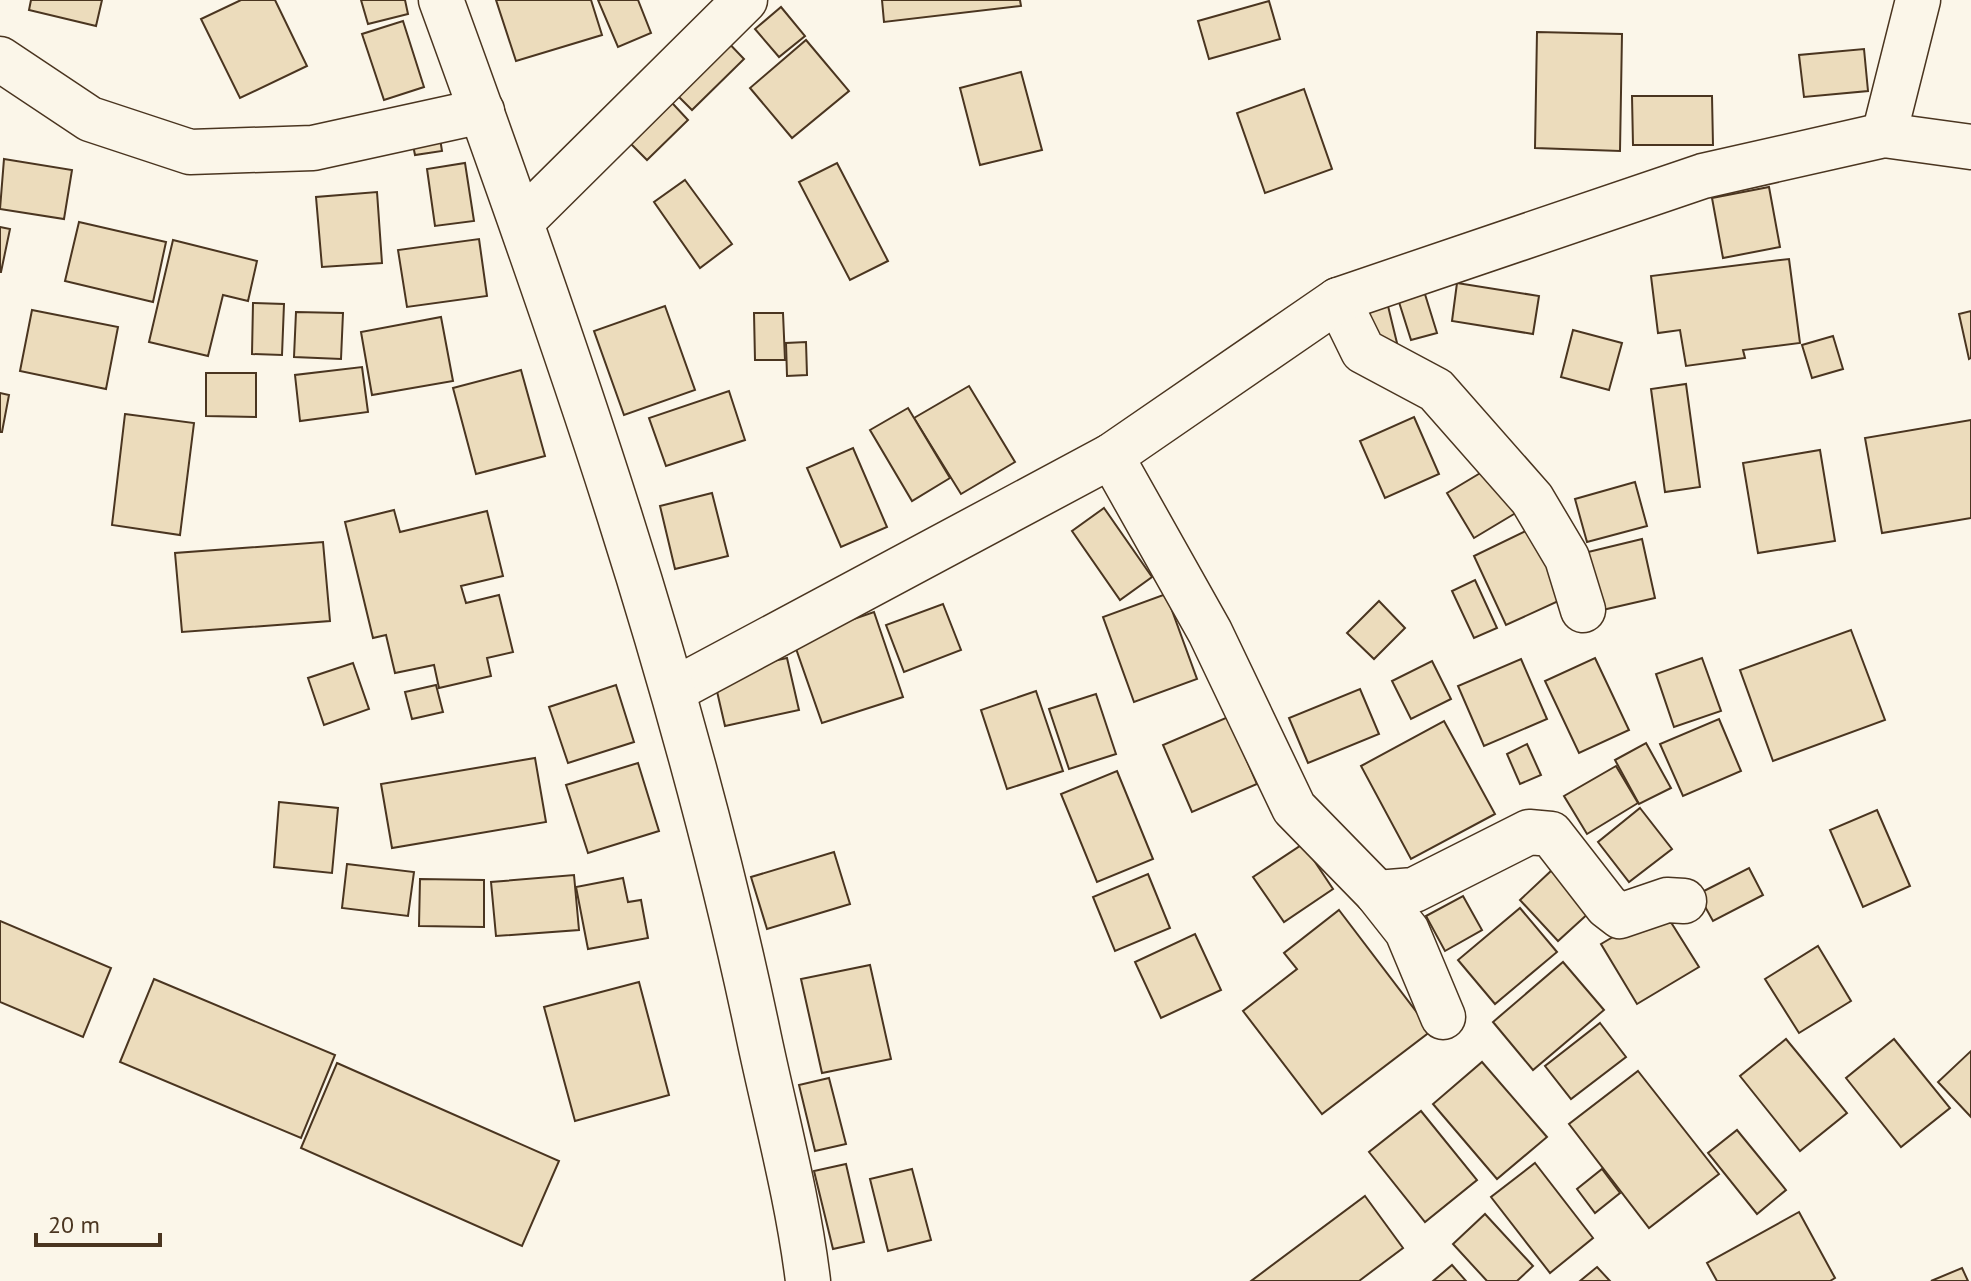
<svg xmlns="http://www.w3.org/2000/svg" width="1971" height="1281" font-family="'PT Sans',sans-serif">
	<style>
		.building { fill: #ecdcbc; stroke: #4a3520; stroke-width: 2 }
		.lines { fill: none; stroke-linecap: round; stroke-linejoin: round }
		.minor-casing { stroke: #4a3520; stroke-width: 47 }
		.major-casing { stroke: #4a3520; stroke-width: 47 }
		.minor { stroke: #fbf6e9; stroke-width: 44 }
		.major { stroke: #fbf6e9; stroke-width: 44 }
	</style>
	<rect width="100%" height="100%" fill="#fbf6e9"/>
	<g class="building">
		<polygon points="31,0 102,0 96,26 29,10"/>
		<polygon points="241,0 275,0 307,66 240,98 201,19"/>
		<polygon points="361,0 405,0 408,14 368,24"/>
		<polygon points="496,0 591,0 602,35 516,61"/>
		<polygon points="598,0 638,0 651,33 618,47"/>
		<polygon points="882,0 1020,0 1021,6 884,22"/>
		<polygon points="1269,1 1280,39 1209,59 1198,21"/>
		<polygon points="781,7 805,36 779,57 755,29"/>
		<polygon points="403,21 424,87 384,100 362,34"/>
		<polygon points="1537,32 1622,34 1620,151 1535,148"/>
		<polygon points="721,35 744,59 692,110 668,86"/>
		<polygon points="806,40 849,91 792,138 750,88"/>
		<polygon points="1864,49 1868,91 1804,97 1799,55"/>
		<polygon points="1021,72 1042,150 980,165 960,88"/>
		<polygon points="1304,89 1332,169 1265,193 1237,113"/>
		<polygon points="661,91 688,120 647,160 618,131"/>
		<polygon points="1632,96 1712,96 1713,145 1633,145"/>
		<polygon points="439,132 442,151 415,155 411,135"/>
		<polygon points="4,159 72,170 64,219 0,209"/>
		<polygon points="465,163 474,221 435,226 427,169"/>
		<polygon points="837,163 888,261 850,280 799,182"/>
		<polygon points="685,180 732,244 700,268 654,202"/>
		<polygon points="1769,187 1780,247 1723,258 1712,198"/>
		<polygon points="377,192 382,263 322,267 316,197"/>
		<polygon points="79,222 166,242 153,302 65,281"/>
		<polygon points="0,227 10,229 1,272 0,272"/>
		<polygon points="479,239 487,296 407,307 398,250"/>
		<polygon points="173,240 257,261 248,301 223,295 208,356 149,342"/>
		<polygon points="1789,259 1800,343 1743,350 1745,358 1686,366 1680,330 1658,333 1651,276"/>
		<polygon points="1457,283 1539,296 1533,334 1452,321"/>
		<polygon points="1424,291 1437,333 1411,340 1398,299"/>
		<polygon points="253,303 284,304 282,355 252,354"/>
		<polygon points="665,306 695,390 624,415 594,331"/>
		<polygon points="1388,306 1397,343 1375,347 1367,311"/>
		<polygon points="32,310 118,327 106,389 20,371"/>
		<polygon points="1971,311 1971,358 1969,359 1959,314"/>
		<polygon points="296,312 343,313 341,359 294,357"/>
		<polygon points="754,313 783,313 785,360 755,360"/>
		<polygon points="441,317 453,381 372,395 361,332"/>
		<polygon points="1573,330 1622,343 1609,390 1561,377"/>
		<polygon points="1833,336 1843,369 1812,378 1802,345"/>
		<polygon points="806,342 807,375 787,376 786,343"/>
		<polygon points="362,367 368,412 300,421 295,375"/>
		<polygon points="521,370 545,456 476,474 453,388"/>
		<polygon points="206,373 256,373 256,417 206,416"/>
		<polygon points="1686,384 1700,487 1665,492 1651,389"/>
		<polygon points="969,386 1015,462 961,494 914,418"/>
		<polygon points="729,391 745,440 666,466 649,418"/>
		<polygon points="0,393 9,395 2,432 0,432"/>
		<polygon points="908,408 950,478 912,501 870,430"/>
		<polygon points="125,414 194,423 180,535 112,525"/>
		<polygon points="1414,417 1439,474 1385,498 1360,441"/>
		<polygon points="1971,420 1971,518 1882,533 1865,438"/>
		<polygon points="853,448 887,527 841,547 807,468"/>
		<polygon points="1820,450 1835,541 1758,553 1743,463"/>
		<polygon points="1492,466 1519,511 1474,538 1447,493"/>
		<polygon points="1635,482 1647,526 1587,542 1575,499"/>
		<polygon points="712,493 728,556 675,569 660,506"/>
		<polygon points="1104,508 1152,577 1120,600 1072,531"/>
		<polygon points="394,510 400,532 487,511 503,576 461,586 466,603 499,595 513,652 487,658 491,676 439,688 434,665 395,673 386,635 373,638 345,522"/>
		<polygon points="1532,528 1565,598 1506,625 1474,556"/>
		<polygon points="1642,539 1655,598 1598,611 1584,553"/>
		<polygon points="323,542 330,621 182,632 175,553"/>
		<polygon points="1475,580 1497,628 1474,638 1452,591"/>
		<polygon points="1166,594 1197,679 1134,702 1103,617"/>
		<polygon points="1379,601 1405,628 1374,659 1347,633"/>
		<polygon points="943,604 961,650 904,672 886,625"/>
		<polygon points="874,612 903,697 822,723 793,640"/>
		<polygon points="1851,630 1885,720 1773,761 1740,670"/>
		<polygon points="787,658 799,710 725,726 713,674"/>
		<polygon points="1595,658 1629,730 1579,753 1545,681"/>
		<polygon points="1702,658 1721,711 1674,727 1656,674"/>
		<polygon points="1521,659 1547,719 1484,746 1458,686"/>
		<polygon points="1432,661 1451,699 1411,719 1392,681"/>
		<polygon points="353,663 369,709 324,725 308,678"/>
		<polygon points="436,685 443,712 412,719 405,692"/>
		<polygon points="616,685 634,742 568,763 549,707"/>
		<polygon points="1360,689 1379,734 1308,763 1289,718"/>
		<polygon points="1036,691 1063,771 1007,789 981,710"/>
		<polygon points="1096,694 1116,754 1069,769 1049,709"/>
		<polygon points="1228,717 1257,784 1192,812 1163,745"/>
		<polygon points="1719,719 1741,771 1683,796 1660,744"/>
		<polygon points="1444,721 1495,814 1411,859 1361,766"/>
		<polygon points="1646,743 1671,788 1639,804 1615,760"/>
		<polygon points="1527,744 1541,775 1520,784 1507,754"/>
		<polygon points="535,758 546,822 392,848 381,784"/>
		<polygon points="638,763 659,831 588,853 566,785"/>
		<polygon points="1616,766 1638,803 1587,834 1564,796"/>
		<polygon points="1117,771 1153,859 1097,882 1061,794"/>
		<polygon points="279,802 338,808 332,873 274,867"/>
		<polygon points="1640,808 1672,849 1629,882 1598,842"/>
		<polygon points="1877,810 1910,886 1863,907 1830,830"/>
		<polygon points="1303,844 1333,889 1284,922 1253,877"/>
		<polygon points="834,852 850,904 767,929 751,877"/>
		<polygon points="347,864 414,872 408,916 342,908"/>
		<polygon points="1749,868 1763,895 1713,921 1698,894"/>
		<polygon points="1552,870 1591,911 1558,941 1520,900"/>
		<polygon points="1148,874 1170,928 1115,951 1093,897"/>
		<polygon points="574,875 579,930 496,936 491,882"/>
		<polygon points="623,878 628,902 641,900 648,938 588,949 576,887"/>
		<polygon points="420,879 484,880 484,927 419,926"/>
		<polygon points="1463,896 1482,930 1445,951 1426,916"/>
		<polygon points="1520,908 1557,952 1495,1004 1458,960"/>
		<polygon points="1662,908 1699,967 1637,1004 1601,944"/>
		<polygon points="1339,910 1431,1031 1322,1114 1243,1011 1297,969 1284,953"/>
		<polygon points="0,921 111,968 83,1037 0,1002"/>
		<polygon points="1195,934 1221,990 1161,1018 1135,962"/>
		<polygon points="1818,946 1851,1001 1799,1033 1765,979"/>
		<polygon points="1563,962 1604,1010 1533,1070 1493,1022"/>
		<polygon points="870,965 891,1059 822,1073 801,979"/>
		<polygon points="154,979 335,1055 301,1138 120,1062"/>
		<polygon points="639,982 669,1095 575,1121 544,1007"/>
		<polygon points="1600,1023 1626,1057 1571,1099 1545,1066"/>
		<polygon points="1786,1039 1847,1113 1800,1151 1740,1076"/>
		<polygon points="1894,1039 1950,1108 1901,1147 1846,1078"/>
		<polygon points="1971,1051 1971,1117 1938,1082"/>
		<polygon points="1482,1062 1547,1137 1497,1179 1433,1104"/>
		<polygon points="337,1063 559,1161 522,1246 301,1148"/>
		<polygon points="1638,1071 1719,1174 1649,1228 1569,1124"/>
		<polygon points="829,1078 846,1144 815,1151 799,1085"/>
		<polygon points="1421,1111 1477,1180 1425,1222 1369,1152"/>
		<polygon points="1737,1130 1786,1190 1757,1214 1708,1153"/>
		<polygon points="1535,1163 1593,1238 1550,1273 1491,1197"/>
		<polygon points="846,1164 864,1242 833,1249 814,1171"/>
		<polygon points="912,1169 931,1240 888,1251 870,1179"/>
		<polygon points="1602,1169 1620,1193 1595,1213 1577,1189"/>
		<polygon points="1365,1196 1403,1248 1359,1281 1251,1281"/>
		<polygon points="1799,1212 1835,1278 1830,1281 1717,1281 1707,1263"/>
		<polygon points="1485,1214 1533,1266 1517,1281 1487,1281 1453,1244"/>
		<polygon points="1452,1265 1466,1281 1433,1281"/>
		<polygon points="1597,1267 1610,1281 1580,1281"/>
		<polygon points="1962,1268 1968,1281 1931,1281"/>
	</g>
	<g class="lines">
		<defs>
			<g id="minor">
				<polyline points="0,59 90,119 190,152 313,148 482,111"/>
				<polyline points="1884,135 1918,0"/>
				<polyline points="523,220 745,0"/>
				<polyline points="1338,300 1363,351 1436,390 1532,499 1567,558 1583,610"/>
				<polyline points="1111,456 1210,632 1294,808 1377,893 1407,931 1443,1017"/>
				<polyline points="674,690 1111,456 1338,300 1703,176 1884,135 1971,147"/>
				<polyline points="1377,893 1414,890 1529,832 1551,834 1607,906 1620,916 1667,900 1684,901"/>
			</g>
			<path id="major" d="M441,0C565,340 685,683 759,1038C776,1118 798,1199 808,1281"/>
		</defs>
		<use href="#minor" class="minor-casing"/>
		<use href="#major" class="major-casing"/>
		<use href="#minor" class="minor"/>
		<use href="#major" class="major"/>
	</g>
	<path d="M36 1233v12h124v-12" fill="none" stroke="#4a3520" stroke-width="4"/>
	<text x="48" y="1233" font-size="24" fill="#4a3520" stroke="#fbf6e9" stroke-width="6" paint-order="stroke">20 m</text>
</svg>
